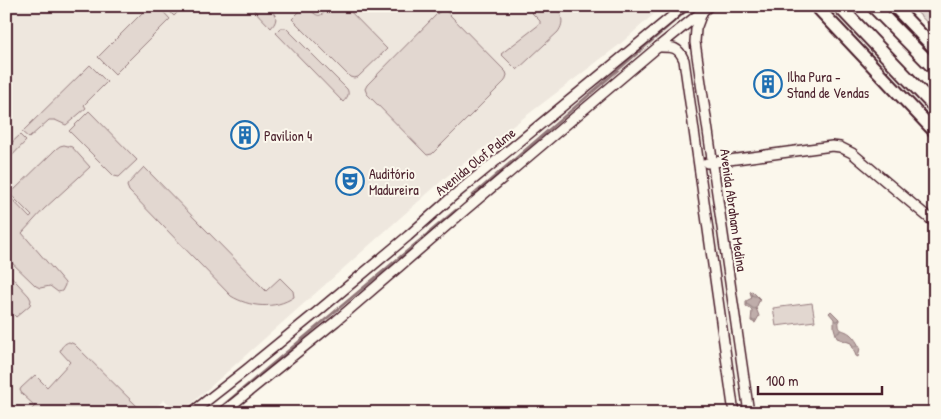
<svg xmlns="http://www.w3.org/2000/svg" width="941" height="419" font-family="'Patrick Hand',sans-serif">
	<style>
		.built { fill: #eee7de }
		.green { fill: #e2d7d0; stroke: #967b7e }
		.forest { fill: url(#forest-crowns); stroke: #967b7e }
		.water { fill: url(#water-waves); stroke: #907477 }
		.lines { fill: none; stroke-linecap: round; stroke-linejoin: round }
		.stream { stroke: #907477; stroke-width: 2.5 }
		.minor-casing { stroke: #4a1f2b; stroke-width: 12 }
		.major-casing { stroke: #4a1f2b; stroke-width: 15 }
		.highway-casing { stroke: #4a1f2b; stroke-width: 16 }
		.minor { stroke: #fbf7ec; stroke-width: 9 }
		.major { stroke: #fbf7ec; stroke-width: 11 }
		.highway { stroke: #fbf7ec; stroke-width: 12 }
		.labels { text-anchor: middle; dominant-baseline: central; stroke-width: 4; stroke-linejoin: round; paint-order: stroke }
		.poi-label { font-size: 14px; fill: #4a1f2b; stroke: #fbf7ec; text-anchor: start }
		.street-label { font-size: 14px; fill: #4a1f2b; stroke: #fbf7ec }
	</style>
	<defs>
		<pattern id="forest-crowns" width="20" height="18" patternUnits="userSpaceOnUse" patternTransform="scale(1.25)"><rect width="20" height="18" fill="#e2d7d0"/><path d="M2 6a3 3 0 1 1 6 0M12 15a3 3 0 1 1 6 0" fill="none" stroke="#c3b8b3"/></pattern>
		<pattern id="water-waves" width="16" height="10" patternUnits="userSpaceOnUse" patternTransform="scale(1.25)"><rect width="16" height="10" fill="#bfadaa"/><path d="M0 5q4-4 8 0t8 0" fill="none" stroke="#9d8c8b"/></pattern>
	</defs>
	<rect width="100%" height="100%" fill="#fbf7ec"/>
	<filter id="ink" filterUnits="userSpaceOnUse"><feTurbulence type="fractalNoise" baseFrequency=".02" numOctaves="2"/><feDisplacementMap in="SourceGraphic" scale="10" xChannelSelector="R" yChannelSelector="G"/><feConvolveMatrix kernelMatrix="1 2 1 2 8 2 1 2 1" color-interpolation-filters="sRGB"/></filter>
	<g filter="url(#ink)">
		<polygon class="built" points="6,6 663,6 619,45 446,177 182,412 178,411 164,400 149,413 6,413"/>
		<g class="green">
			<polygon points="149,6 158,6 170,19 115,74 98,57"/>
			<polygon points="164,6 180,6 182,8 174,16"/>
			<path d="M250,6H267C275,14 280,18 271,28Z"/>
			<path d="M330,6H345L387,49L358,77L354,78L350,77L292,19L303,8H308C320,19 320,17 330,6Z"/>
			<path d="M525,6H554C562,14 565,22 558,32L517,70L501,54L540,24V21Z"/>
			<polygon points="444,10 447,12 506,72 507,75 505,81 432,154 427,155 367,94 365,89 367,85 439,12"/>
			<path d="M281,28H286L347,89C350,94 347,98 343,102L276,33Z"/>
			<polygon points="90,65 107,82 84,105 86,108 66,125 55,120 49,120 29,138 22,132"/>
			<polygon points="89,111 137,160 119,177 114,176 69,131"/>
			<polygon points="20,135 26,141 6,162 6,148"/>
			<polygon points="64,145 72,147 90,167 44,209 22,233 65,283 65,285 62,291 58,292 50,286 40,288 36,286 6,257 6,197 8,195 30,218 32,216 10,194 56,149 60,146"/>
			<path d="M144,167L266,291L280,278L293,291L294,297C275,310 249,307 231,296L129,191L127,186L128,184Z"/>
			<polygon points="6,271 29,296 31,300 30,305 16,317 12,313 6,319"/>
			<polygon points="812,303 815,321 776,326 773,308"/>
			<path d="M69,342L74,344L144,413H28L35,406L22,394L20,390L21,388L35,375L47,387L70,362L60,351C61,347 65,343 69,342Z"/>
		</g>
		<polygon class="forest" points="911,6 935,6 935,31"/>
		<g class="water">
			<polygon points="752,291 760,299 756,308 759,316 755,323 751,321 752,310 746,306 746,301 752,298 750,292"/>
			<path d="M831,311L839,319C838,333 842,328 850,334C854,337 858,344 860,348L858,357L856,356L851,343L837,338L834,328V319L829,313Z"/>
		</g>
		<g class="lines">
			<g class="stream">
				<polyline points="472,196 692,6"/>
				<polyline points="214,413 456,210"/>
			</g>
			<defs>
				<g id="minor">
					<polyline points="702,13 696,29 695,42 749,413"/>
					<path d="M658,47C672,47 678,46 684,60L734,413"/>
					<polyline points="707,163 832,146 840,147 852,153 935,223"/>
					<polyline points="191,413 246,370 317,312 408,236 453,196 670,18 683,6"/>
					<polyline points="222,413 336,321 465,210 658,47 709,6"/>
				</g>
				<g id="major">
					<polyline points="816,6 935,132"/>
					<polyline points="894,6 935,49"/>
				</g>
				<g id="highway">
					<polyline points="839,6 935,107"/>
					<polyline points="873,6 935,69"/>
				</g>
			</defs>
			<use href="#minor" class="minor-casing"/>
			<use href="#major" class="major-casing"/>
			<use href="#highway" class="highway-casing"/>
			<use href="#minor" class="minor"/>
			<use href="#major" class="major"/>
			<use href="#highway" class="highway"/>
		</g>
	</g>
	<defs>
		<symbol id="building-ring" viewBox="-11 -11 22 22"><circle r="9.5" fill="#fbf7ec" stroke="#1f6fb2" stroke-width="1.5"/><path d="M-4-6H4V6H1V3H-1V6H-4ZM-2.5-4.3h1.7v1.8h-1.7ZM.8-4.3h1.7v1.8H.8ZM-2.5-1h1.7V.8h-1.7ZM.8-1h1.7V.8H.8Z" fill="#1f6fb2"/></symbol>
		<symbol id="theatre-ring" viewBox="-11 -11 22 22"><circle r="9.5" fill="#fbf7ec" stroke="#1f6fb2" stroke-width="1.5"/><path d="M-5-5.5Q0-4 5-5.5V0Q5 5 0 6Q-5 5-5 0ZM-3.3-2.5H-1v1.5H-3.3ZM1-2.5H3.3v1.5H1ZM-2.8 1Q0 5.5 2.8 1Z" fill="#1f6fb2"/></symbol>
	</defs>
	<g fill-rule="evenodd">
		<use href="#building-ring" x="752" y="68" width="32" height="32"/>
		<use href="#building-ring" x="229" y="119" width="32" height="32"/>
		<use href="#theatre-ring" x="334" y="165" width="32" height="32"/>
	</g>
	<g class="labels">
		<g class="poi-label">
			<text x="787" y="76">Ilha Pura -<tspan x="787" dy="16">Stand de Vendas</tspan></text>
			<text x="264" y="135">Pavilion 4</text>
			<text x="369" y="173">Auditório<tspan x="369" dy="16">Madureira</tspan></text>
		</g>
		<g class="street-label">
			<text transform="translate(475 161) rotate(-39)">Avenida Olof Palme</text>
			<text transform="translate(734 210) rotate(82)">Avenida Abraham Medina</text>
		</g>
	</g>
	<rect width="941" height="419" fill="none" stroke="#fbf7ec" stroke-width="25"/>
	<rect x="12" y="12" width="916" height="394" fill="none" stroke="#4a1f2b" stroke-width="2" filter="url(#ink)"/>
	<path d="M758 386v8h124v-8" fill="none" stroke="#4a1f2b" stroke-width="2.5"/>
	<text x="766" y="386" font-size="15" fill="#4a1f2b" stroke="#fbf7ec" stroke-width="4" paint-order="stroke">100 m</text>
</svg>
